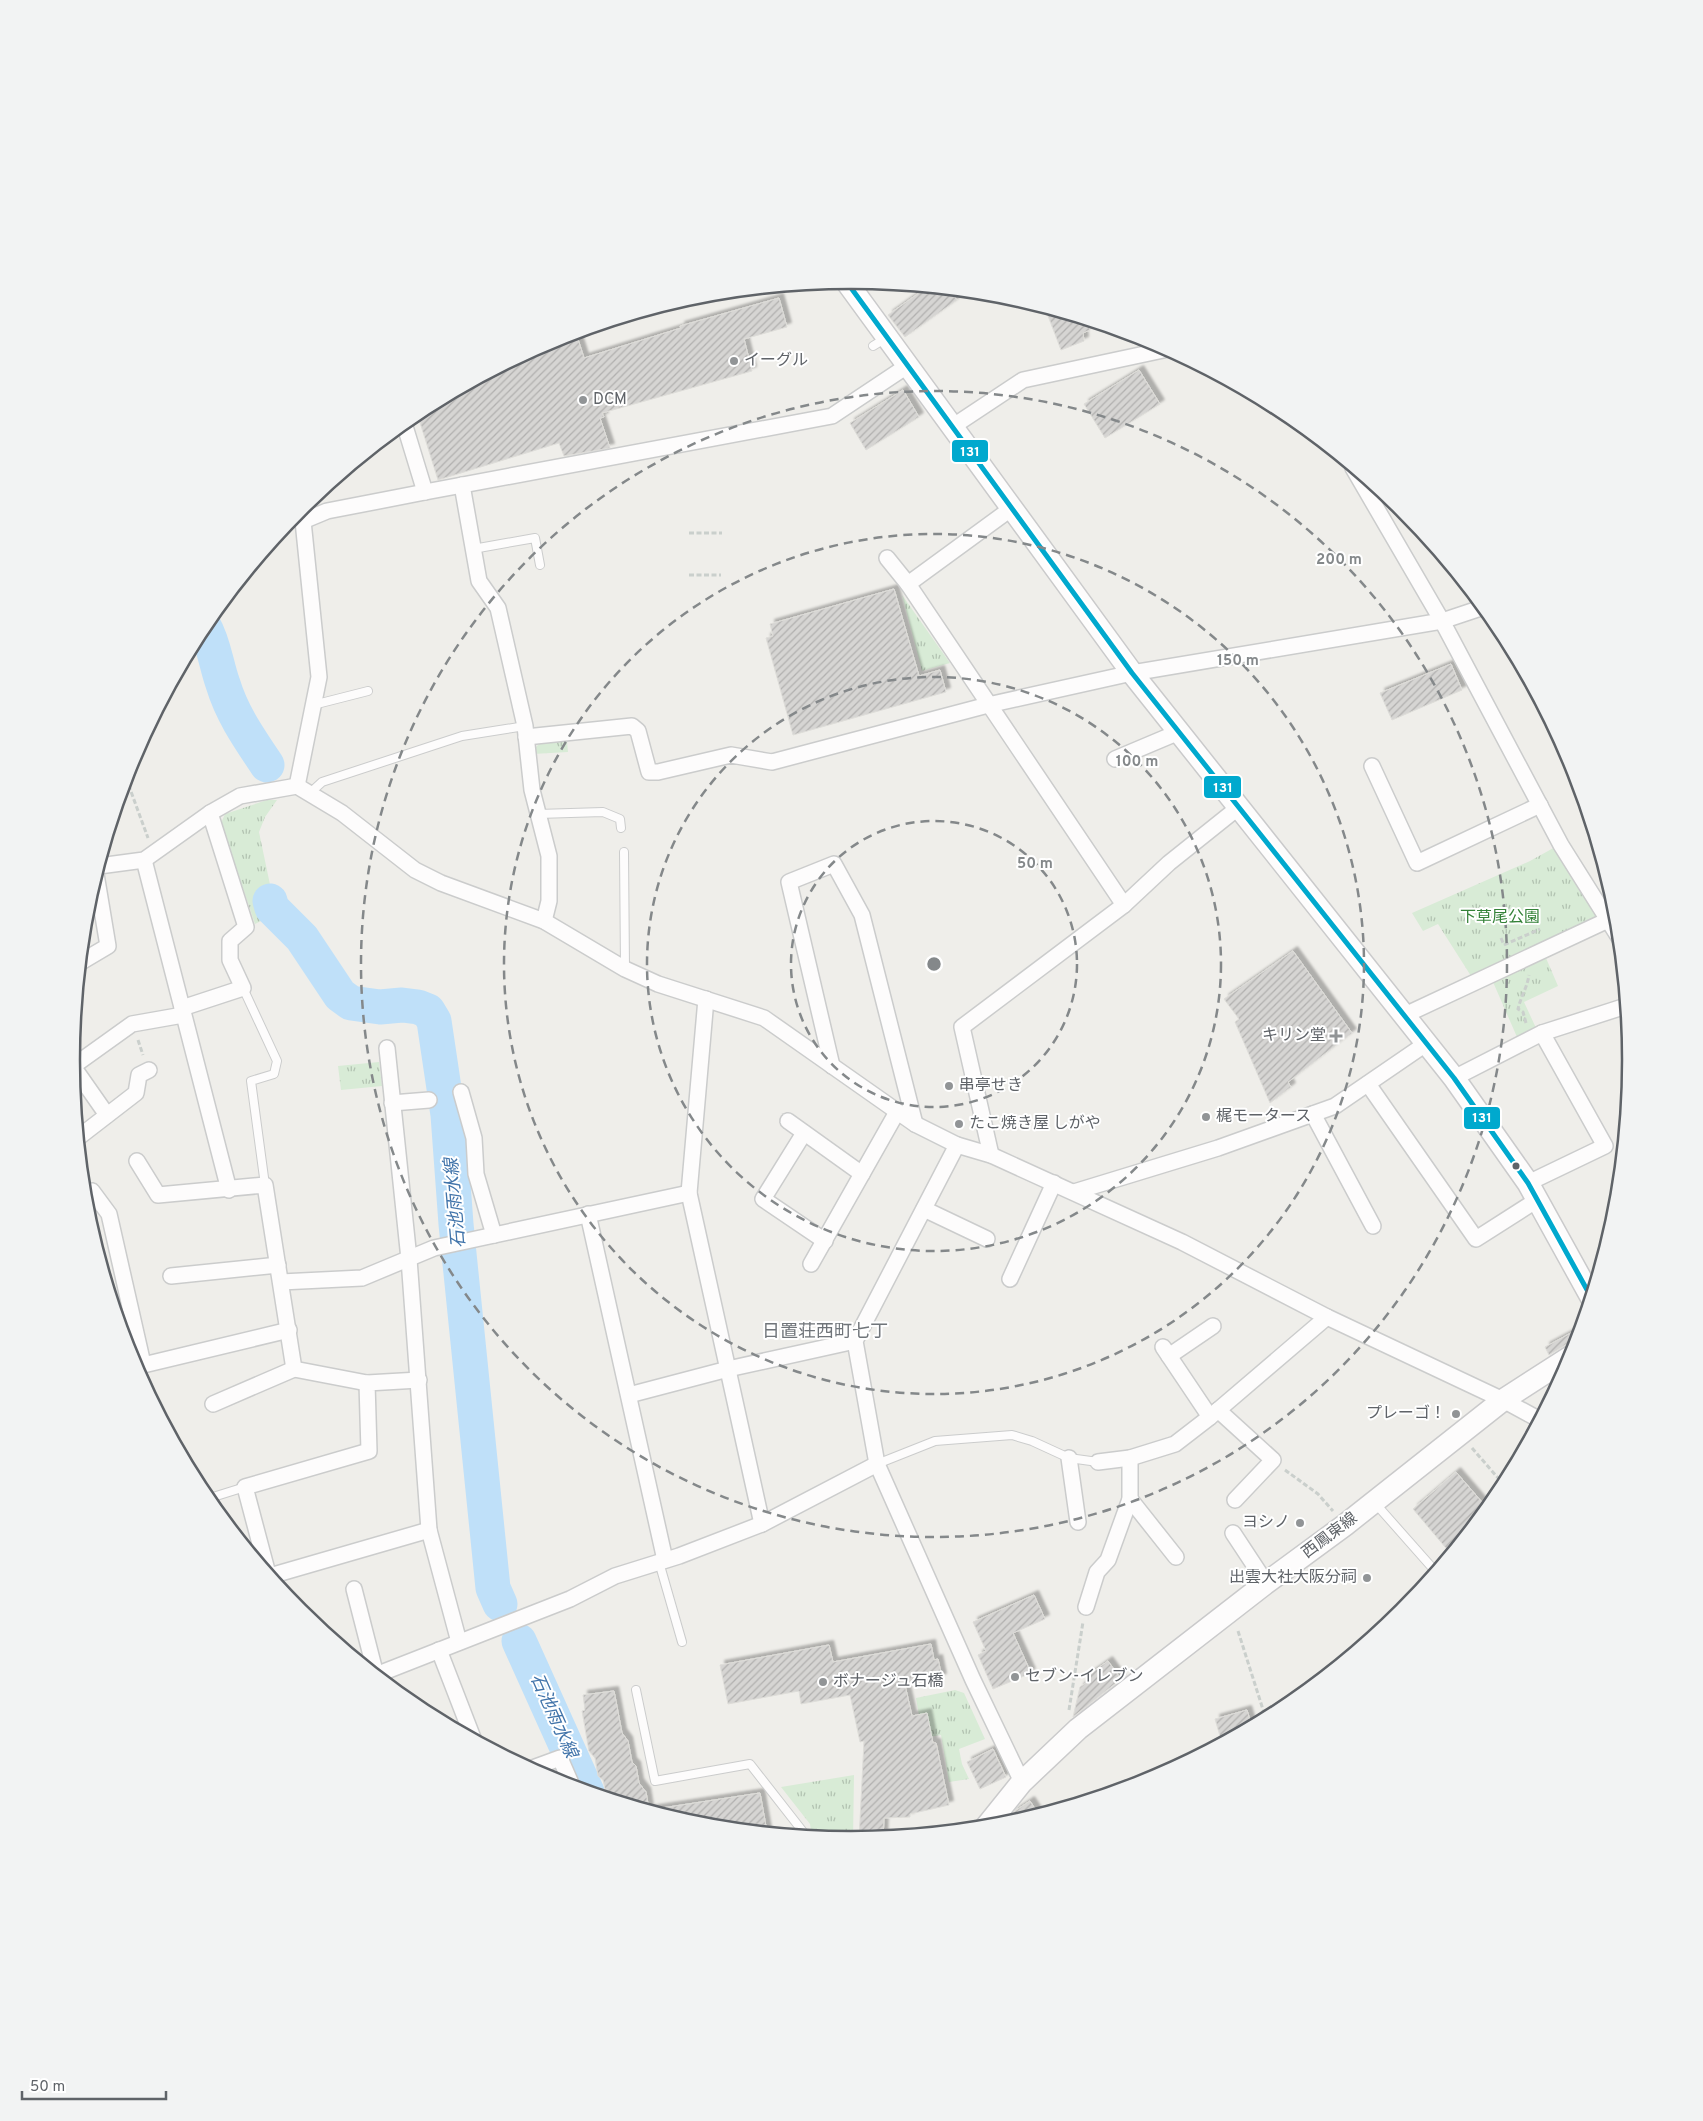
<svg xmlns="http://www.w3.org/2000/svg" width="1703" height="2121" font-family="Overpass,'Noto Sans JP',sans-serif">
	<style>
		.park { fill: url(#park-tufts) }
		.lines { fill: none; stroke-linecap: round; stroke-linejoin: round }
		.river { stroke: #bfe0f9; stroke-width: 35 }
		.building { fill: url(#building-hatch); stroke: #deddd9; filter: url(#shadow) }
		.lane-casing { stroke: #cbcccc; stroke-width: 10 }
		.street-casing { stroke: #cbcccc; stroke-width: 18 }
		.secondary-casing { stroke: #cacacb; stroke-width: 24 }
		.path { stroke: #cacfcc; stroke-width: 3; stroke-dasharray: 5 2.5; stroke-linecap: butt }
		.lane { stroke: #fdfcfc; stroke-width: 8 }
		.street { stroke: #fdfcfc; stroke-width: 15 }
		.secondary { stroke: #fdfcfc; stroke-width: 21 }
		.bus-1-casing { stroke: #fff; stroke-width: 9 }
		.bus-1 { stroke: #00a9ce; stroke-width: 5 }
		.ring { fill: none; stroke: #84888a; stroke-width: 2.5; stroke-dasharray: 9 6 }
		.poi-dot { fill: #919496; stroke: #fff; stroke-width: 2 }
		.bus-dot { fill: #5f6368; stroke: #fff; stroke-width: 2 }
		.labels { text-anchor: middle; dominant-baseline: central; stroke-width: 4; stroke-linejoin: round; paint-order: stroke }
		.poi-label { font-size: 16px; fill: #5f6368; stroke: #fff; text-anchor: start }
		.park-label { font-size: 16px; fill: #348238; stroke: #fff }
		.street-label { font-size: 16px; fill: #5f6368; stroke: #fff }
		.water-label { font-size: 18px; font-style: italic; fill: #4174aa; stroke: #fff }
		.neighbourhood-label { font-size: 18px; fill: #70757a; stroke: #fff }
		.rim { fill: none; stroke: #5f6368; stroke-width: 2.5 }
		.centre { fill: #84888a; stroke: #fff; stroke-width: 2.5 }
		.ring-label { font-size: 15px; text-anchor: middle; font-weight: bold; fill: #84888a; stroke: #fff; stroke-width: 4; stroke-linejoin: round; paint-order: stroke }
		.line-badge { stroke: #fff; stroke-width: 2 }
		.badge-label { font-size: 14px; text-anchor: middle; font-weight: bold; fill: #fff }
	</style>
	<defs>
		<pattern id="park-tufts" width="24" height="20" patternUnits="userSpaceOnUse" patternTransform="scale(1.25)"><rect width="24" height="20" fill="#d8ebd6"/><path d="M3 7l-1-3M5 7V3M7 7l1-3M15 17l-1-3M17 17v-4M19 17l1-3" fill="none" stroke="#b2c2b1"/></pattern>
		<pattern id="building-hatch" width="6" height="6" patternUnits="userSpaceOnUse" patternTransform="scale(1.25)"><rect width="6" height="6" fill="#d6d5d3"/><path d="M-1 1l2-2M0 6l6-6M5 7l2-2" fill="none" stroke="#b1b0af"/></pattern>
		<filter id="shadow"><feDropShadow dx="4.5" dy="-4.5" stdDeviation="1" flood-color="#0004"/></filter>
	</defs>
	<rect width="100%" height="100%" fill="#efeeea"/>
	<g class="park">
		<polygon points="902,595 950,663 922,671"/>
		<polygon points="567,741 568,752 533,754 533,750 541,742"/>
		<polygon points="267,800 277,800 265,817 259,832 273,899 263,902 267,918 255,924 221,823 225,814"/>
		<polygon points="1557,846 1598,915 1597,918 1471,976 1438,924 1423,931 1412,913 1530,861"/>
		<polygon points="1546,958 1558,986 1524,1002 1536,1028 1517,1037 1493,982"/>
		<polygon points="379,1062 382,1086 341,1090 338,1066"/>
		<polygon points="955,1690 964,1693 985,1739 959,1749 962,1764 969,1779 949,1782 941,1735 923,1738 916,1698"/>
		<polygon points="854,1775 853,1841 812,1837 810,1824 781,1787"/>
	</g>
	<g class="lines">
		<g class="river">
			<path d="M204,626C214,643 216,665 223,684C232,714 249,738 267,765"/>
			<polyline points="270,901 272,908 302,938 340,995 351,1003 380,1007 402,1005 418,1007 428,1011 434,1021 448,1115 456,1224 493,1588 500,1604"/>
			<polyline points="519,1641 587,1792"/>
		</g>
	</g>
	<g class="building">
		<polygon points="926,288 949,290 957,300 905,337 888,315"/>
		<polygon points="779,298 787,327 744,339 752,371 602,413 604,417 600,418 610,448 564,456 559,443 438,480 417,413 553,340 576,333 584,358 681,328 680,326"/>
		<polygon points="1045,308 1086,320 1090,330 1083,333 1084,341 1061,350"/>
		<polygon points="1139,370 1160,404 1105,438 1084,404"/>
		<polygon points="903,390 919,417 866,450 850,423"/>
		<polygon points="894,589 919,676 940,670 946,692 793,735 766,638 773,636 770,624"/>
		<polygon points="1451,664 1462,690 1392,720 1380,693"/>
		<polygon points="1293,951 1352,1033 1288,1082 1291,1087 1270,1103 1235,1022 1239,1019 1224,999"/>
		<polygon points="1582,1327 1577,1343 1567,1344 1549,1355 1545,1347"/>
		<polygon points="1456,1472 1488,1509 1451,1554 1413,1509"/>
		<polygon points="1034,1595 1045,1619 1013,1633 1031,1673 993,1689 978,1655 986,1651 973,1622"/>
		<polygon points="931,1644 934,1660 938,1659 942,1678 905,1685 912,1716 927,1713 933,1743 936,1743 949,1805 910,1814 910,1817 884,1818 883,1838 859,1840 864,1741 860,1742 850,1695 801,1704 799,1691 728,1704 720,1665 829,1645 833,1662"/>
		<polygon points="1108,1661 1121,1679 1073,1717 1080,1687 1090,1680 1087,1676"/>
		<polygon points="614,1691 622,1733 628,1741 632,1762 636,1766 639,1783 646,1792 649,1810 760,1793 767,1832 699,1826 607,1798 603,1780 598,1776 595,1758 589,1751 582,1711 585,1710 583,1695"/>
		<polygon points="1247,1710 1252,1727 1222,1743 1215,1719"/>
		<polygon points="993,1749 1006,1777 980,1789 967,1762"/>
		<polygon points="1030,1801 1039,1815 1003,1826 1015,1811"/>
	</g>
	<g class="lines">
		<defs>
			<g id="lane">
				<polyline points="873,346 886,338"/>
				<polyline points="473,549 535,538 540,565"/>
				<polyline points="313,705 368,691"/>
				<polyline points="309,794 322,782 462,736 525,726"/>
				<polyline points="538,814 603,812 620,819 621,828"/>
				<polyline points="624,852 625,969"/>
				<polyline points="243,988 277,1061 274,1074 251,1081 265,1185"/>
				<polyline points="877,1464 935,1441 1012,1435 1032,1441 1069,1458 1098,1462"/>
				<polyline points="1375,1503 1436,1572"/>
				<polyline points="211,1504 213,1497 245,1487"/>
				<polyline points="659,1562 682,1642"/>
				<polyline points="636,1690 655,1781 750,1764 804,1833 804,1836"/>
			</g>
			<g id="street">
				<polyline points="404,423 425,492"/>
				<polyline points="952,427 1023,380 1168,349"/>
				<polyline points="1353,468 1442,621 1561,845 1620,939"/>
				<polyline points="462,485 479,581 498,608 525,726 532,790 549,856 549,901 544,921"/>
				<polyline points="887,558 908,584 1012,508"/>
				<polyline points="908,584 1124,905"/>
				<polyline points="526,737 632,726 638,731 649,772 658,772 731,755 772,762 988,705 1132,673 1442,621 1484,607"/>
				<polyline points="1115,759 1179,732"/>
				<polyline points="1372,766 1417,863 1540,805"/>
				<polyline points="297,786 319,677 303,521 327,511 425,492 832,416 907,366"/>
				<polyline points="144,860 229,1190"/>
				<polyline points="99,866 144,860 210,813 240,796 297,786 342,813 415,870 441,883 544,921 625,969 658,984 764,1018 915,1124 957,1145 991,1155 1182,1242 1327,1317 1503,1400 1540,1420"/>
				<polyline points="81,962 108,946 96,874"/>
				<polyline points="706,999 689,1193 762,1524"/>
				<polyline points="182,1008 243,988 230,960 230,941 246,927 210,813"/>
				<polyline points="1405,1015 1608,920"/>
				<polyline points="387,1048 409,1259 429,1530 459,1642"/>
				<polyline points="72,1065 107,1115"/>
				<polyline points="832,1066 789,882 834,864 862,915 915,1124"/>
				<polyline points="72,1067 132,1024 183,1015"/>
				<polyline points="1454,1078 1542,1033 1626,1006"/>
				<polyline points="1368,1084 1476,1239 1537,1200"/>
				<polyline points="461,1092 474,1138 476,1174 494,1235"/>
				<polyline points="392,1103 429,1100"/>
				<polyline points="1313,1114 1373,1226"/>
				<polyline points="788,1121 862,1174"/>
				<polyline points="804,1133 763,1199 825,1241"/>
				<polyline points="79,1137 136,1093 139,1075 149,1070"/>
				<polyline points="957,1145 855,1341 877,1464 973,1680 1022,1782"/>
				<polyline points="991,1155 962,1027 1124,905 1169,863 1239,807"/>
				<polyline points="137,1161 158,1195 265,1185 294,1369 367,1383"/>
				<polyline points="1528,1183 1605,1146 1542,1033"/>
				<polyline points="92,1191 109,1214 143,1364"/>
				<polyline points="1074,1192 1218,1148 1335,1106 1427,1043"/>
				<polyline points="924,1209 987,1239"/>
				<polyline points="588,1214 665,1560"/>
				<polyline points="811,1264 897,1112"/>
				<polyline points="171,1276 278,1265"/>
				<polyline points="1010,1279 1054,1183"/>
				<polyline points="281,1282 362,1278 434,1248 689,1193"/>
				<polyline points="1163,1347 1210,1417"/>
				<polyline points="1169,1356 1213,1326"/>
				<polyline points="135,1367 289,1330"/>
				<polyline points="629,1395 728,1369 855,1341"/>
				<polyline points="213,1404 294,1369"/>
				<polyline points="1218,1410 1273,1460 1235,1500"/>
				<polyline points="1069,1458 1078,1522"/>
				<polyline points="1098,1462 1130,1458 1175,1444 1210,1417 1327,1317"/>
				<polyline points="1130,1499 1176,1557"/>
				<polyline points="1233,1533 1266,1583"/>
				<polyline points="268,1574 245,1487 369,1451 367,1383 419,1380"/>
				<polyline points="270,1576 429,1530"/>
				<polyline points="354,1589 376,1675"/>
				<polyline points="1086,1607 1097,1572 1108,1560 1130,1499 1130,1458"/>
				<polyline points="439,1650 473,1738"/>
				<polyline points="376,1675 570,1599 615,1576 679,1556 762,1524 877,1464"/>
				<polyline points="530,1769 560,1758 573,1788"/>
			</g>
			<g id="secondary">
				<polyline points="846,281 1132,673 1454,1078 1528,1183 1591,1297"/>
				<polyline points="985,1828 1022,1782 1078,1729 1266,1583 1345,1525 1503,1400 1573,1355"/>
			</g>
		</defs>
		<use href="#lane" class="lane-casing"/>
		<use href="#street" class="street-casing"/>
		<use href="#secondary" class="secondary-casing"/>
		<g class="path">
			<polyline points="689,533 722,533"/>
			<polyline points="689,575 721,575"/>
			<polyline points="126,778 148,838"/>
			<polyline points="1501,938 1504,945"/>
			<polyline points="1504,945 1540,929"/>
			<path d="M1526,1023L1523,1012L1518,1009C1521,996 1527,988 1529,975"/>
			<polyline points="138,1040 143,1055"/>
			<polyline points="1472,1448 1505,1486"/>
			<polyline points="1285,1470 1318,1494 1333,1511"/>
			<polyline points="1238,1631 1266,1719"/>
			<polyline points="1069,1710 1083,1622"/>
		</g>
		<use href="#lane" class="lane"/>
		<use href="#street" class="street"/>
		<use href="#secondary" class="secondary"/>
		<defs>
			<polyline id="bus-1" points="846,281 1132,673 1454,1078 1528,1183 1591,1297"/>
		</defs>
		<use href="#bus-1" class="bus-1-casing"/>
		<use href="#bus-1" class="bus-1"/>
	</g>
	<g class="ring">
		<circle cx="934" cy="964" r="143"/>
		<circle cx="934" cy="964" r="287"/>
		<circle cx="934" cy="964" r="430"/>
		<circle cx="934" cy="964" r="573"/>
	</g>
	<g class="poi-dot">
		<circle cx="734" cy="361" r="5"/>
		<circle cx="583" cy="400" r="5"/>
		<path d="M1333.5 1028.5h5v5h5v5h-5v5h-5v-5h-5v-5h5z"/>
		<circle cx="949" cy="1086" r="5"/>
		<circle cx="1206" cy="1117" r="5"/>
		<circle cx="959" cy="1124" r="5"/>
		<circle cx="1456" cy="1414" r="5"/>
		<circle cx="1300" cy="1523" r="5"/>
		<circle cx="1367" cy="1578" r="5"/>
		<circle cx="1015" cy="1677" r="5"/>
		<circle cx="823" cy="1682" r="5"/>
	</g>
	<circle class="bus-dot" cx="1516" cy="1166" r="4.5"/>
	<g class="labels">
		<g class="poi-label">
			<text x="744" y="361">イーグル</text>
			<text x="593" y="400">DCM</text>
			<text x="1326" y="1036" text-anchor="end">キリン堂</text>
			<text x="959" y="1086">串亭せき</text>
			<text x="1216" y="1117">梶モータース</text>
			<text x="969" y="1124">たこ焼き屋 しがや</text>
			<text x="1446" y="1414" text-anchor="end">プレーゴ！</text>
			<text x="1290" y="1523" text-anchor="end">ヨシノ</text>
			<text x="1357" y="1578" text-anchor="end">出雲大社大阪分祠</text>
			<text x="1025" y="1677">セブン-イレブン</text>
			<text x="833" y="1682">ボナージュ石橋</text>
		</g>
		<g class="park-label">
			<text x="1500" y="918">下草尾公園</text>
		</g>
		<g class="street-label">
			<text transform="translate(1330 1536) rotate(-37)">西鳳東線</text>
		</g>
		<g class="water-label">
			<text transform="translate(456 1203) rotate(-95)">石池雨水線</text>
			<text transform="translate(553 1716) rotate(66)">石池雨水線</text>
		</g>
		<g class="neighbourhood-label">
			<text x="825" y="1332">日置荘西町七丁</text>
		</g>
	</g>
	<path d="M0 0H1703V2121H0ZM80 1060a771 771 0 1 1 1542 0a771 771 0 1 1-1542 0Z" fill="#f2f3f3" fill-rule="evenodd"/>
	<path class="rim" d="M80 1060a771 771 0 1 1 1542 0a771 771 0 1 1-1542 0Z"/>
	<circle cx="934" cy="964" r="8" class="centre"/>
	<g class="ring-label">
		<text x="1339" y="564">200 m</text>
		<text x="1238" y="665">150 m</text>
		<text x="1137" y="766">100 m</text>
		<text x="1035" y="868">50 m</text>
	</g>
	<g class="line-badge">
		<rect x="951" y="439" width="38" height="24" rx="5" fill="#00a9ce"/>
		<rect x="1203" y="775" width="39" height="24" rx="5" fill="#00a9ce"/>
		<rect x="1463" y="1106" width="38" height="24" rx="5" fill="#00a9ce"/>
	</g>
	<g class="badge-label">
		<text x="970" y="456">131</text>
		<text x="1223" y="792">131</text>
		<text x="1482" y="1122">131</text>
	</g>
	<path d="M22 2091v8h144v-8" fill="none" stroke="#5f6368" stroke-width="2.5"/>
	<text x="30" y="2091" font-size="15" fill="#5f6368" stroke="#ffffff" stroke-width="4" paint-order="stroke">50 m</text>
</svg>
